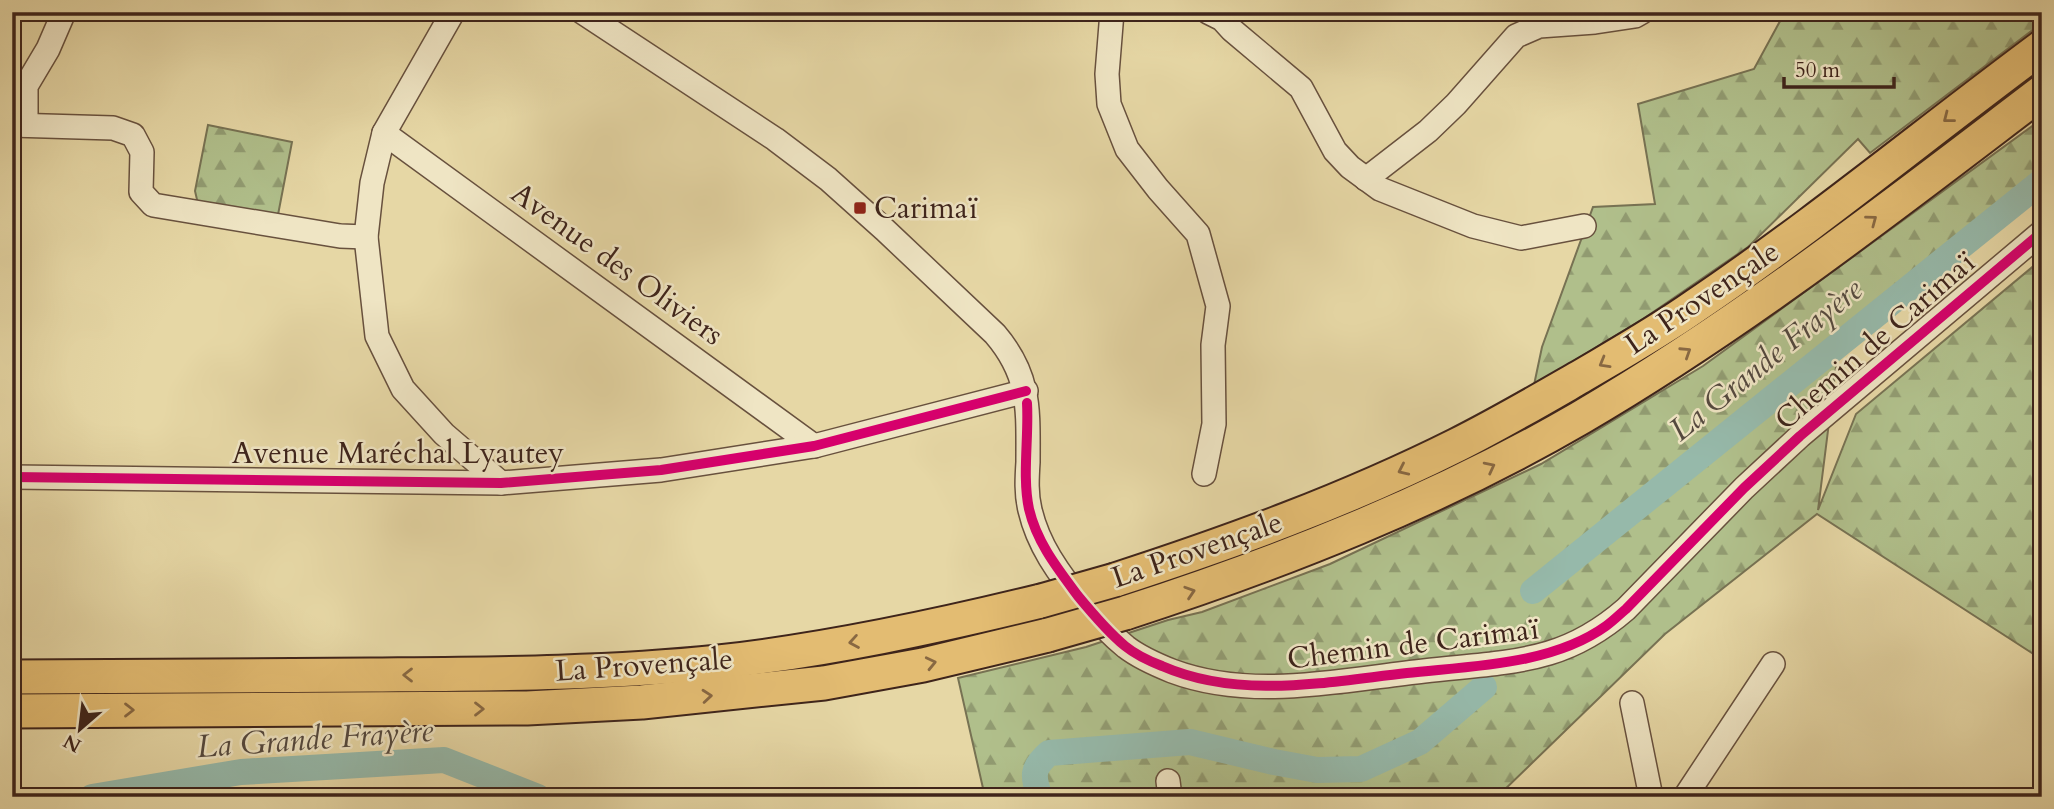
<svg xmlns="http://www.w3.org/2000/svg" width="2054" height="809" font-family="Cardo,serif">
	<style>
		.forest { fill: url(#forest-firs); stroke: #777253; stroke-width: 2 }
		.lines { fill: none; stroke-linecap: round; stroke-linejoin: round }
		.river { stroke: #96b9aa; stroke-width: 26 }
		.minor-casing { stroke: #68513e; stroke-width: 26 }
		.highway-casing { stroke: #3e241b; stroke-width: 37 }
		.minor { stroke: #efe5c4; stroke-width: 23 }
		.highway { stroke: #e3bc72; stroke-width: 33 }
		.highway-bridge-casing { stroke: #3e241b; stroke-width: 37; stroke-linecap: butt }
		.highway-bridge { stroke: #e3bc72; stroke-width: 33 }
		.cycleway-casing { stroke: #efe5c4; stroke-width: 15 }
		.cycleway { stroke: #d6006c; stroke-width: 10 }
		.oneway { stroke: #886842 }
		.poi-dot { fill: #8f2418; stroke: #efe5c4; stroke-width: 2.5 }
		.labels { text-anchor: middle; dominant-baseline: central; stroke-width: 5; stroke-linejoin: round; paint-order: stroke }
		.poi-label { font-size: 30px; fill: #3e241b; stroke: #efe5c4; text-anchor: start }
		.street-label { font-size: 30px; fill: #3e241b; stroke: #efe5c4 }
		.water-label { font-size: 32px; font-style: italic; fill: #54493f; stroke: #efe5c4 }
	</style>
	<defs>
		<pattern id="forest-firs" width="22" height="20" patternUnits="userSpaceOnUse" patternTransform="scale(1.75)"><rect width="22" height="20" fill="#b0bf8b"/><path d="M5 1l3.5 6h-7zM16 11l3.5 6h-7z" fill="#919b71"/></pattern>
	</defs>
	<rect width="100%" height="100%" fill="#e6d7a5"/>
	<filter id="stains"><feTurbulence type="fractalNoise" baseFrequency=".00286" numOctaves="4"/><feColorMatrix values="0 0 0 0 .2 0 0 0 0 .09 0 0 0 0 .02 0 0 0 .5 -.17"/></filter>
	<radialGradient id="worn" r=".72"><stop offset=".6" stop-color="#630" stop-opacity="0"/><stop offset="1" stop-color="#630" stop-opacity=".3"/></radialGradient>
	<g class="forest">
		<polygon points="1785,12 2042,12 2042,23 1870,153 1858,139 1748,247 1643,319 1534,385 1542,347 1593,207 1655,204 1638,104 1754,69"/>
		<polygon points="2042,119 2042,170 1840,335 1818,510 1856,414 2042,259 2042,699 2038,657 1817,514 1665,634 1497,797 985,797 958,678 1086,647 1168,620 1202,612 1330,564 1541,464 1703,366"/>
		<polygon points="208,125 292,142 277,220 198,204 195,191"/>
	</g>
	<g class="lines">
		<g class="river">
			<polyline points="1533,591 2042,181"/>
			<polyline points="92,797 241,772 444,760 538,797"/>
			<path d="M1040,797C1032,776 1032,768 1049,753L1190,742L1274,762L1317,770L1361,769L1420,742L1484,687"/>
		</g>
		<defs>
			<g id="minor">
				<polyline points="453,12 384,133 372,183 366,237 377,336 403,389 444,434 501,483"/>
				<path d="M582,12L775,139L828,179L885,230L995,334C1031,376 1028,410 1028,462C1027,478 1026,494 1030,510C1034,527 1041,543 1050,558C1067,586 1100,626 1126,647C1139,657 1157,665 1172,671C1252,701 1342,680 1424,671C1465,666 1509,665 1549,653C1579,644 1603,629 1626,609L1744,488L1800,436L2042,232"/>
				<polyline points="1112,12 1107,74 1109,104 1127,149 1158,189 1198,234 1218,306 1213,345 1214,424 1204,474"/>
				<polyline points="1208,12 1222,19 1232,30 1301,88 1335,151 1350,167 1380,189 1473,226 1521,238 1584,226"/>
				<polyline points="12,125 113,128 133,135 142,152 141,192 153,205 340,236 366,237"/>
				<polyline points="26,125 26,86 48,49 64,12"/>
				<polyline points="384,133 814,446"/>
				<polyline points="1366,179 1428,131 1456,104 1516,36 1539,26 1595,22 1635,16 1642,12"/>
				<polyline points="12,477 501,483 661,470 814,446 1026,391"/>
				<polyline points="1632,703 1651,797"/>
				<polyline points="1168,781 1170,797"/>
				<polyline points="1685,797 1773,664"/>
			</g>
			<g id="highway">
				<path d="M1115,580C1232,542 1347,500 1457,445C1499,424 1540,400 1580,377C1619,354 1658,332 1695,306C1815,225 1926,133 2042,47"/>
				<path d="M1125,613C1282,562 1437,501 1580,418C1743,323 1892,206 2042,92"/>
				<path d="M12,677C132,676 252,676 371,675C487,674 604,674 719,662C828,650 935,627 1041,601"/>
				<polyline points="12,711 527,708 642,702 824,683 923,665 1048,635"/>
			</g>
		</defs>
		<use href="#minor" class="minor-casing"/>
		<use href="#highway" class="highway-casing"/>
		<use href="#minor" class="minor"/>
		<use href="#highway" class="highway"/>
		<defs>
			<g id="highway-bridge">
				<polyline points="1041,601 1115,580"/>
				<polyline points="1048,635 1125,613"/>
			</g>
		</defs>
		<use href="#highway-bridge" class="highway-bridge-casing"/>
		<use href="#highway-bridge" class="highway-bridge"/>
		<defs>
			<g id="cycleway">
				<path d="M1027,403C1029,437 1022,476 1029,509C1037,543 1058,569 1078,596C1092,613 1108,632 1125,646C1136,655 1149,661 1162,666C1240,700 1326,682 1407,673C1471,666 1552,665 1606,626C1613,621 1620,614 1626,609L1744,488L1800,436L2042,232"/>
				<polyline points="12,477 501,483 661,470 814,446 1026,391"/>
			</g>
		</defs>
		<use href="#cycleway" class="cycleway-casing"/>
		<use href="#cycleway" class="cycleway"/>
	</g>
	<defs><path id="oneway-chevron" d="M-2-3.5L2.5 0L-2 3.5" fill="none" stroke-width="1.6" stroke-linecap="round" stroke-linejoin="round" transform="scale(1.75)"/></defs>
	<g class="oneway">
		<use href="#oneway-chevron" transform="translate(1948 118) rotate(142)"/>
		<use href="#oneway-chevron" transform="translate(1872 220) rotate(-37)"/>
		<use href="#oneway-chevron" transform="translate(1686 352) rotate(-33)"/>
		<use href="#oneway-chevron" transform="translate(1604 363) rotate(150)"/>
		<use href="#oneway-chevron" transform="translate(1490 467) rotate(-27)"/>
		<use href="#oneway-chevron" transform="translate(1403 470) rotate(155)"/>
		<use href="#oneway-chevron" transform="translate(1190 592) rotate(-18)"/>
		<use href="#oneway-chevron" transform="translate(854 642) rotate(170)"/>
		<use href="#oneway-chevron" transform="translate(931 663) rotate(-13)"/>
		<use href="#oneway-chevron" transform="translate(408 675) rotate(180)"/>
		<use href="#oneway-chevron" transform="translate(707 696) rotate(-5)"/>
		<use href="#oneway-chevron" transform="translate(479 709)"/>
		<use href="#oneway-chevron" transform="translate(129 710)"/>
	</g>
	<rect class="poi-dot" x="853" y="201" width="14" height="14" rx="3.5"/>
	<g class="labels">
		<g class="poi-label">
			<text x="874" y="208">Carimaï</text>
		</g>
		<g class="street-label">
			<text transform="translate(617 264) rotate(36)">Avenue des Oliviers</text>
			<text transform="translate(1702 298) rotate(-34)">La Provençale</text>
			<text transform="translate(1875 341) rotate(-41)">Chemin de Carimaï</text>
			<text x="398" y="453">Avenue Maréchal Lyautey</text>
			<text transform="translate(1197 550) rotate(-19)">La Provençale</text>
			<text transform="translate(1413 644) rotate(-7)">Chemin de Carimaï</text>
			<text transform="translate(644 665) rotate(-4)">La Provençale</text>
		</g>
		<g class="water-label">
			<text transform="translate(1766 360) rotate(-39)">La Grande Frayère</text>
			<text transform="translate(315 739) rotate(-4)">La Grande Frayère</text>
		</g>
	</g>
	<rect width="2054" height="809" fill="none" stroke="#e6d7a5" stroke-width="42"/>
	<rect x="14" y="14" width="2026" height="781" fill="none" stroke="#3e241b" stroke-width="3.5"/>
	<rect x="21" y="21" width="2012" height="767" fill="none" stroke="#3e241b" stroke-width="2"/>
	<g transform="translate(80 729) rotate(208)" stroke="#efe5c4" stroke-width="5" paint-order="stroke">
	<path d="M0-5L12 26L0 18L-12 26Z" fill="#3e241b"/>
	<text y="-10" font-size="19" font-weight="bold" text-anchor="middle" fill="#3e241b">N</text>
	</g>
	<path d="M1784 77v10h110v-10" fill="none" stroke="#3e241b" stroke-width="3.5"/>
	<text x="1795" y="77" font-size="21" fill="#3e241b" stroke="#efe5c4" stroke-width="5" paint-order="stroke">50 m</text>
	<rect width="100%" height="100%" filter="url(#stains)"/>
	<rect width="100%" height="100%" fill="url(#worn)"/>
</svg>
